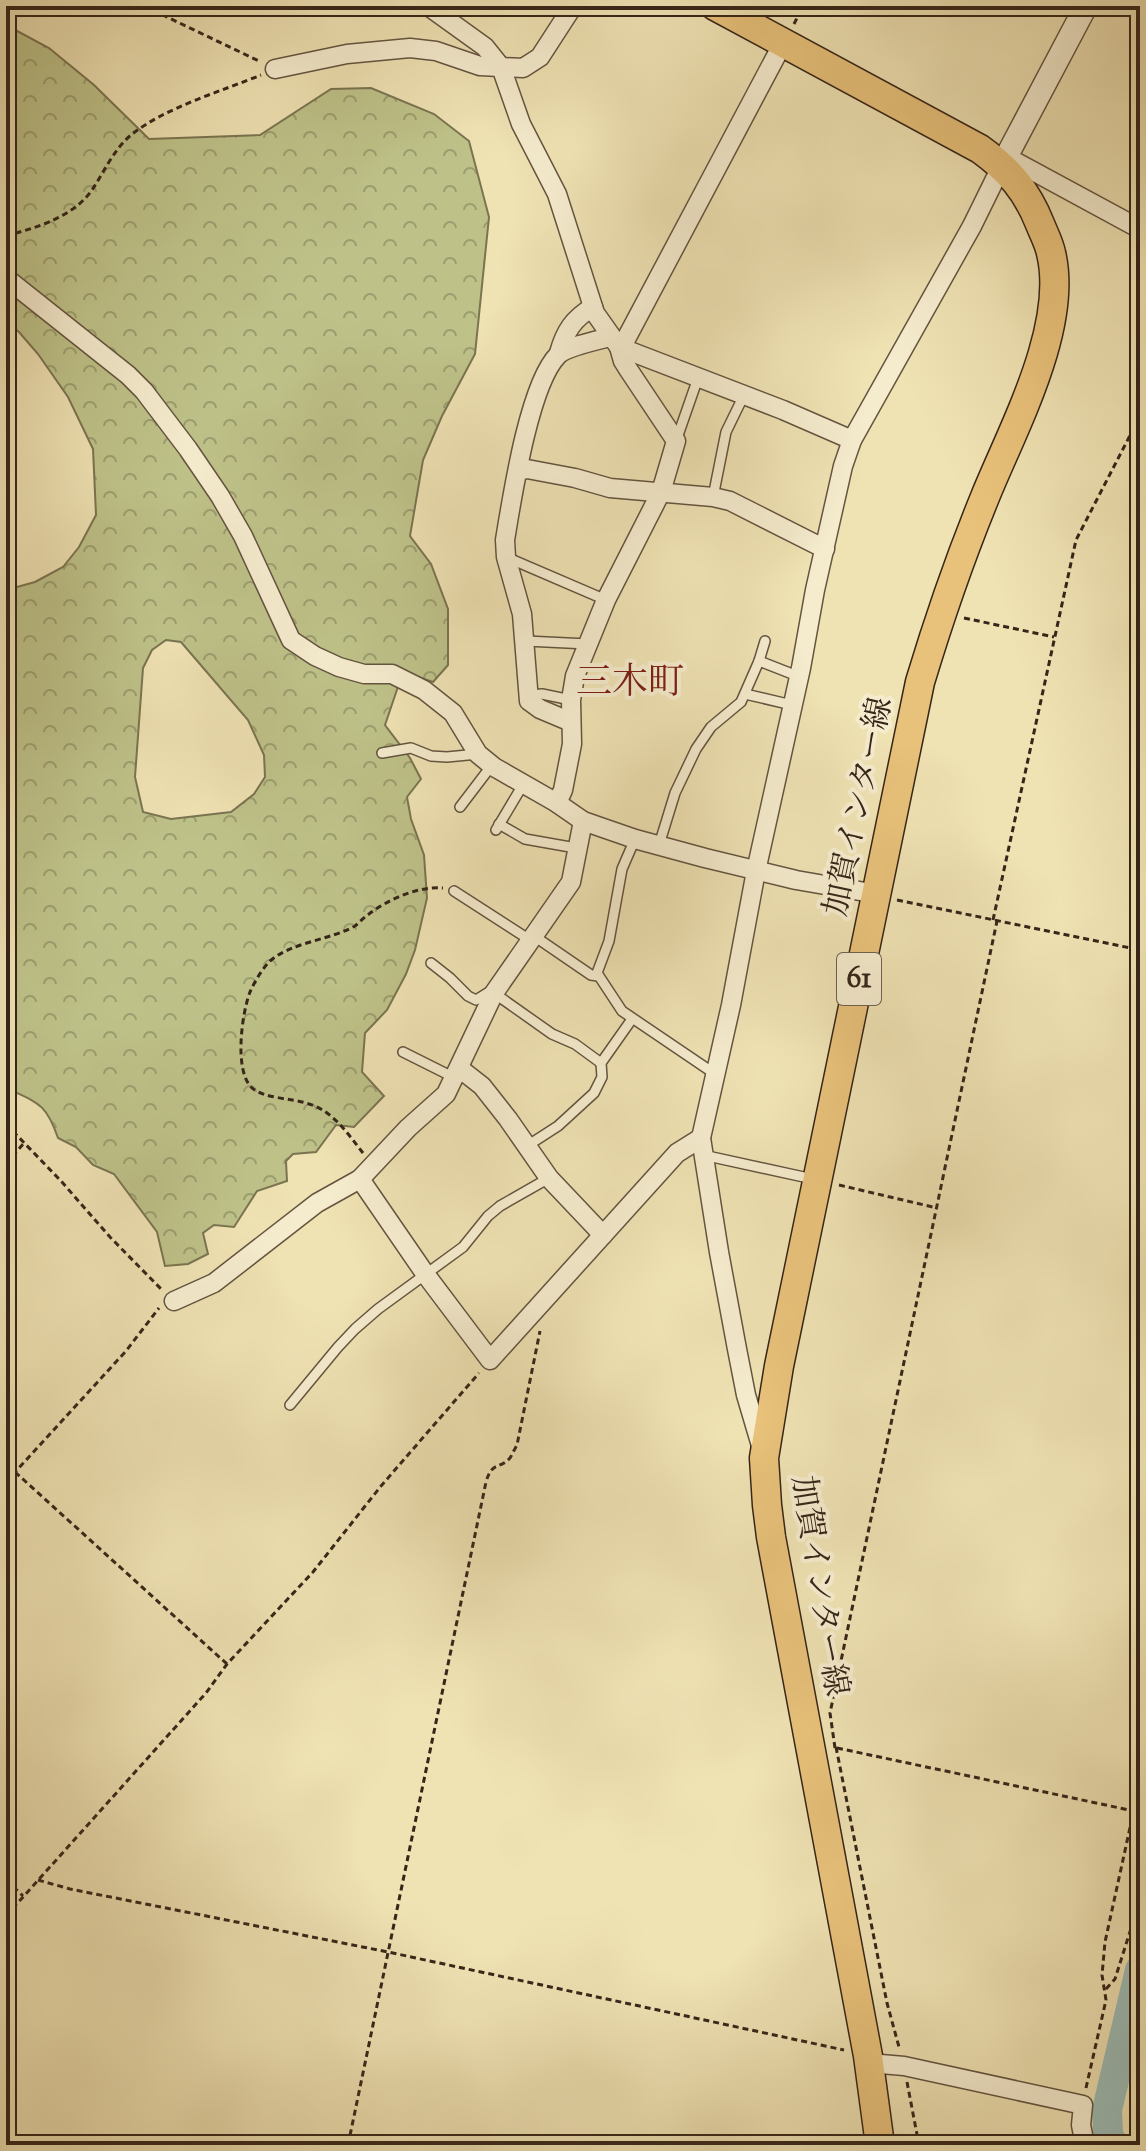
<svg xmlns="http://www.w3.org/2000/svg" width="1146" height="2151" font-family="'Sorts Mill Goudy','Noto Serif JP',serif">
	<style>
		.forest { fill: url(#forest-crowns); stroke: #7a7451; stroke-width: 2; fill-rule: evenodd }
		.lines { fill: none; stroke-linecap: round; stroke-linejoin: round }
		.river { stroke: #9cbcb5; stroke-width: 30 }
		.service-casing { stroke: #645440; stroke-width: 12 }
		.minor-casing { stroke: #645440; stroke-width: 21 }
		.tertiary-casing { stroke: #645440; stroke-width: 25 }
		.primary-casing { stroke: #362519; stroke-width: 31 }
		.path { stroke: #362519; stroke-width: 3; stroke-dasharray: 6 4; stroke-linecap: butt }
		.service { stroke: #f5ecce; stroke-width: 9 }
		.minor { stroke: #f5ecce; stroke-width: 18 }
		.tertiary { stroke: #f5ecce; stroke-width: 22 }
		.primary { stroke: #e8c17a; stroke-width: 28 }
		.labels { text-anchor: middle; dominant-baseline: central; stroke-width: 8; stroke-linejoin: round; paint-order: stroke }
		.shield { fill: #f5ecce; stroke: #6f614f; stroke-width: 2 }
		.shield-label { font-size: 30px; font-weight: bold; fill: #362519 }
		.street-label { font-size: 32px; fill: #362519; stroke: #f5ecce }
		.quarter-label { font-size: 36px; fill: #7a1f14; stroke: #f5ecce }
	</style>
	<defs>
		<pattern id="forest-crowns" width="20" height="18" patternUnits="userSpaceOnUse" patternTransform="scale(2)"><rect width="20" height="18" fill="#bec289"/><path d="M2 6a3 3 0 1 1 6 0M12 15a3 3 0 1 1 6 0" fill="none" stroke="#9b9d6f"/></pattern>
	</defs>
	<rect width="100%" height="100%" fill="#efe2b3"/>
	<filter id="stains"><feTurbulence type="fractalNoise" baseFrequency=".0025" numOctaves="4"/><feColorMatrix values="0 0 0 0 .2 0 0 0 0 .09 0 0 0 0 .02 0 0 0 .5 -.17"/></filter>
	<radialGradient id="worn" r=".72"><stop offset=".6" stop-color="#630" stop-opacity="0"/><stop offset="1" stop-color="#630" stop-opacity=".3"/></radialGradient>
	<path class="forest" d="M6,25L49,48L94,85L149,139L260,135L331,89L371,88L434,114L469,141L489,217L475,354L442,416L423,460L410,536L431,564L448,609V665L433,682L403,672L385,725L410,758L421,779L407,797L411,819L424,855L427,898L415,950L406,974L387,1010L365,1033L362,1072L384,1096L354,1127L336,1125L316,1152L293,1154L286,1161L287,1181L257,1191L234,1227L214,1225L203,1233L208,1254L188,1264L165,1266L157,1232L114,1174L93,1165L76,1147L58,1138C46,1103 38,1103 6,1088V590L35,582L63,567L79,547L96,515L93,449L68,397L38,354L19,332L6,322ZM166,640L181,642L248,720L264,755L265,777L254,794L231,812L171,819L143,812L135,777L143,668L152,650Z"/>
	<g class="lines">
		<polyline class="river" points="1113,2145 1108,2134 1107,2110 1140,1970"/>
		<defs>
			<g id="service">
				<polyline points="676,441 698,378"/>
				<polyline points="713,497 726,432 744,395"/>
				<polyline points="506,557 606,600"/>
				<polyline points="526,641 588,644"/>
				<polyline points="759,661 800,677"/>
				<polyline points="745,694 792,705"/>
				<polyline points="529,695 542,694 571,700"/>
				<polyline points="382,753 411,748 431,756 447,757 478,754"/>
				<polyline points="460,807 492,765"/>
				<polyline points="499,824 525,839 576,848"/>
				<polyline points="496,830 524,783"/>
				<polyline points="635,839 622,869 609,941 597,973 622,1011 715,1074"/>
				<polyline points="659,845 675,793 696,749 711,727 741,702 759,661 765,641"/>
				<polyline points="454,891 530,940"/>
				<polyline points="534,936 591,975 598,976"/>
				<polyline points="431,963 450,978 468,996 476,1000 492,990"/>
				<polyline points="494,993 552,1034 575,1044 601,1063"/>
				<polyline points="403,1052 455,1078"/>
				<polyline points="527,1146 558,1126 594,1093 602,1077 601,1063 632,1019"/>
				<polyline points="703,1155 813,1179"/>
				<polyline points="290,1405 338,1347 355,1329 378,1309 463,1247 488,1216 500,1206 549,1178"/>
			</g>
			<g id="minor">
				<polyline points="428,6 485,47 501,67 521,124 557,194 595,313 619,347 623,361 628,369 676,441 661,492 606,600 575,676 571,700 572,744 563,790 557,803"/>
				<polyline points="275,69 347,54 410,48 436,51 480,66 523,68 540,57 573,6"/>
				<polyline points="1007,157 1140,229"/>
				<polyline points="6,278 128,375 144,391 188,449 220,496 243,536 291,640 315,656 339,667 364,674 392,674 424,690 453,713 478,754 494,767 557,803 583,821 635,839 705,858 796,880 877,894"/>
				<polyline points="619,347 626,339 783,43"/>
				<polyline points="619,347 783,410 852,440"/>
				<path d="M559,353C565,331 574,318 593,307"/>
				<polyline points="518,471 527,469 575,478 610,488 713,497 730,501 825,549"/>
				<path d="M571,722L540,709L529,701L522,614L506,557L505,540C512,498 529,384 558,355C566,347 598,340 610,337"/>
				<polyline points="459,1068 482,1086 508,1119 549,1178 603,1235"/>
				<polyline points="360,1179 426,1275 490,1360 677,1153 701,1138"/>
				<polyline points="174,1301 214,1283 317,1203 360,1179 408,1128 446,1094 494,993 571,882 583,821"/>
				<polyline points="762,1449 746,1395 737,1349 719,1252 701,1138 731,1005 756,871 801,668 815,590 843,466 852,440 972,226 1002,165"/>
				<polyline points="869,2063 904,2066 1083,2105 1081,2125 1085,2145"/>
			</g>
			<polyline id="tertiary" points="1002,165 1086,6"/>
			<path id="primary" d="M715,6L980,149C1009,170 1027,191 1040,224C1044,234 1049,243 1051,253C1069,327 1012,430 985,497C960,558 939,619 920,682L779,1366L764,1458L767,1505L771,1537L868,2056L880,2145"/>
		</defs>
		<use href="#service" class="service-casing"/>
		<use href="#minor" class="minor-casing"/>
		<use href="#tertiary" class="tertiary-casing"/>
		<use href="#primary" class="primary-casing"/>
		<g class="path">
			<polyline points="144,6 261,62"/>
			<polyline points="794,24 803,6"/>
			<path d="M6,236C37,227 72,218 92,190C104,172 114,149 131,135C164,108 222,91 261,75"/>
			<polyline points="964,618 1054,637"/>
			<polyline points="897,900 1140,950"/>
			<polyline points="993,920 1076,540 1140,416"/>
			<polyline points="6,1124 61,1181 110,1237 163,1291"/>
			<path d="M363,1153C348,1134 333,1111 309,1104C293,1098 263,1099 251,1087C234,1069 242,1013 250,992C255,981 262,969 270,961C292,942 330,940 355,926C360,922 364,917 369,914C389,899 418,886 443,888"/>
			<polyline points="6,1164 24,1143"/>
			<polyline points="839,1185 937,1208"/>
			<polyline points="15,1472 227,1664"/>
			<polyline points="6,1482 126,1351 159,1308"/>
			<polyline points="836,1747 887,2003 899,2047"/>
			<polyline points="835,1748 830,1713 997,921"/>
			<polyline points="837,1748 1134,1811"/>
			<polyline points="6,1880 23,1896"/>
			<polyline points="38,1880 70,1889 388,1952 844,2050"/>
			<polyline points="6,1916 206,1693 227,1664 313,1572 381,1486 479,1373"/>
			<polyline points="1106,1989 1115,1979 1140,1900"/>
			<polyline points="1140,2072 1132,2121 1140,2143"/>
			<polyline points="907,2082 919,2145"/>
			<polyline points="1086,2088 1106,2000 1102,1975 1105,1942 1140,1782"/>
			<path d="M348,2145L486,1482C492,1461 499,1470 510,1458C512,1455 515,1448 517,1445L540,1331"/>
		</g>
		<use href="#service" class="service"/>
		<use href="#minor" class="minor"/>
		<use href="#tertiary" class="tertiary"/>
		<use href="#primary" class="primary"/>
	</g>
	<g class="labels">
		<rect class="shield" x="837" y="953" width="44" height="52" rx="6"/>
		<g class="shield-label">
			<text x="859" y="979">61</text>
		</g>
		<g class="street-label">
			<text transform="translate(860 807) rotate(-78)">加賀インター線</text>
			<text transform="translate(818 1586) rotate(81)">加賀インター線</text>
		</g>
		<g class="quarter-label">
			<text x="630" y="684">三木町</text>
		</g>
	</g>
	<rect width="1146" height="2151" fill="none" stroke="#efe2b3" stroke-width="32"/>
	<rect x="8" y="8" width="1130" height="2135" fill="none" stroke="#362519" stroke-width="4"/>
	<rect x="16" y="16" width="1114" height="2119" fill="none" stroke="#362519" stroke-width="2"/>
	<rect width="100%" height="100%" filter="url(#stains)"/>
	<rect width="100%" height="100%" fill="url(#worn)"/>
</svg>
